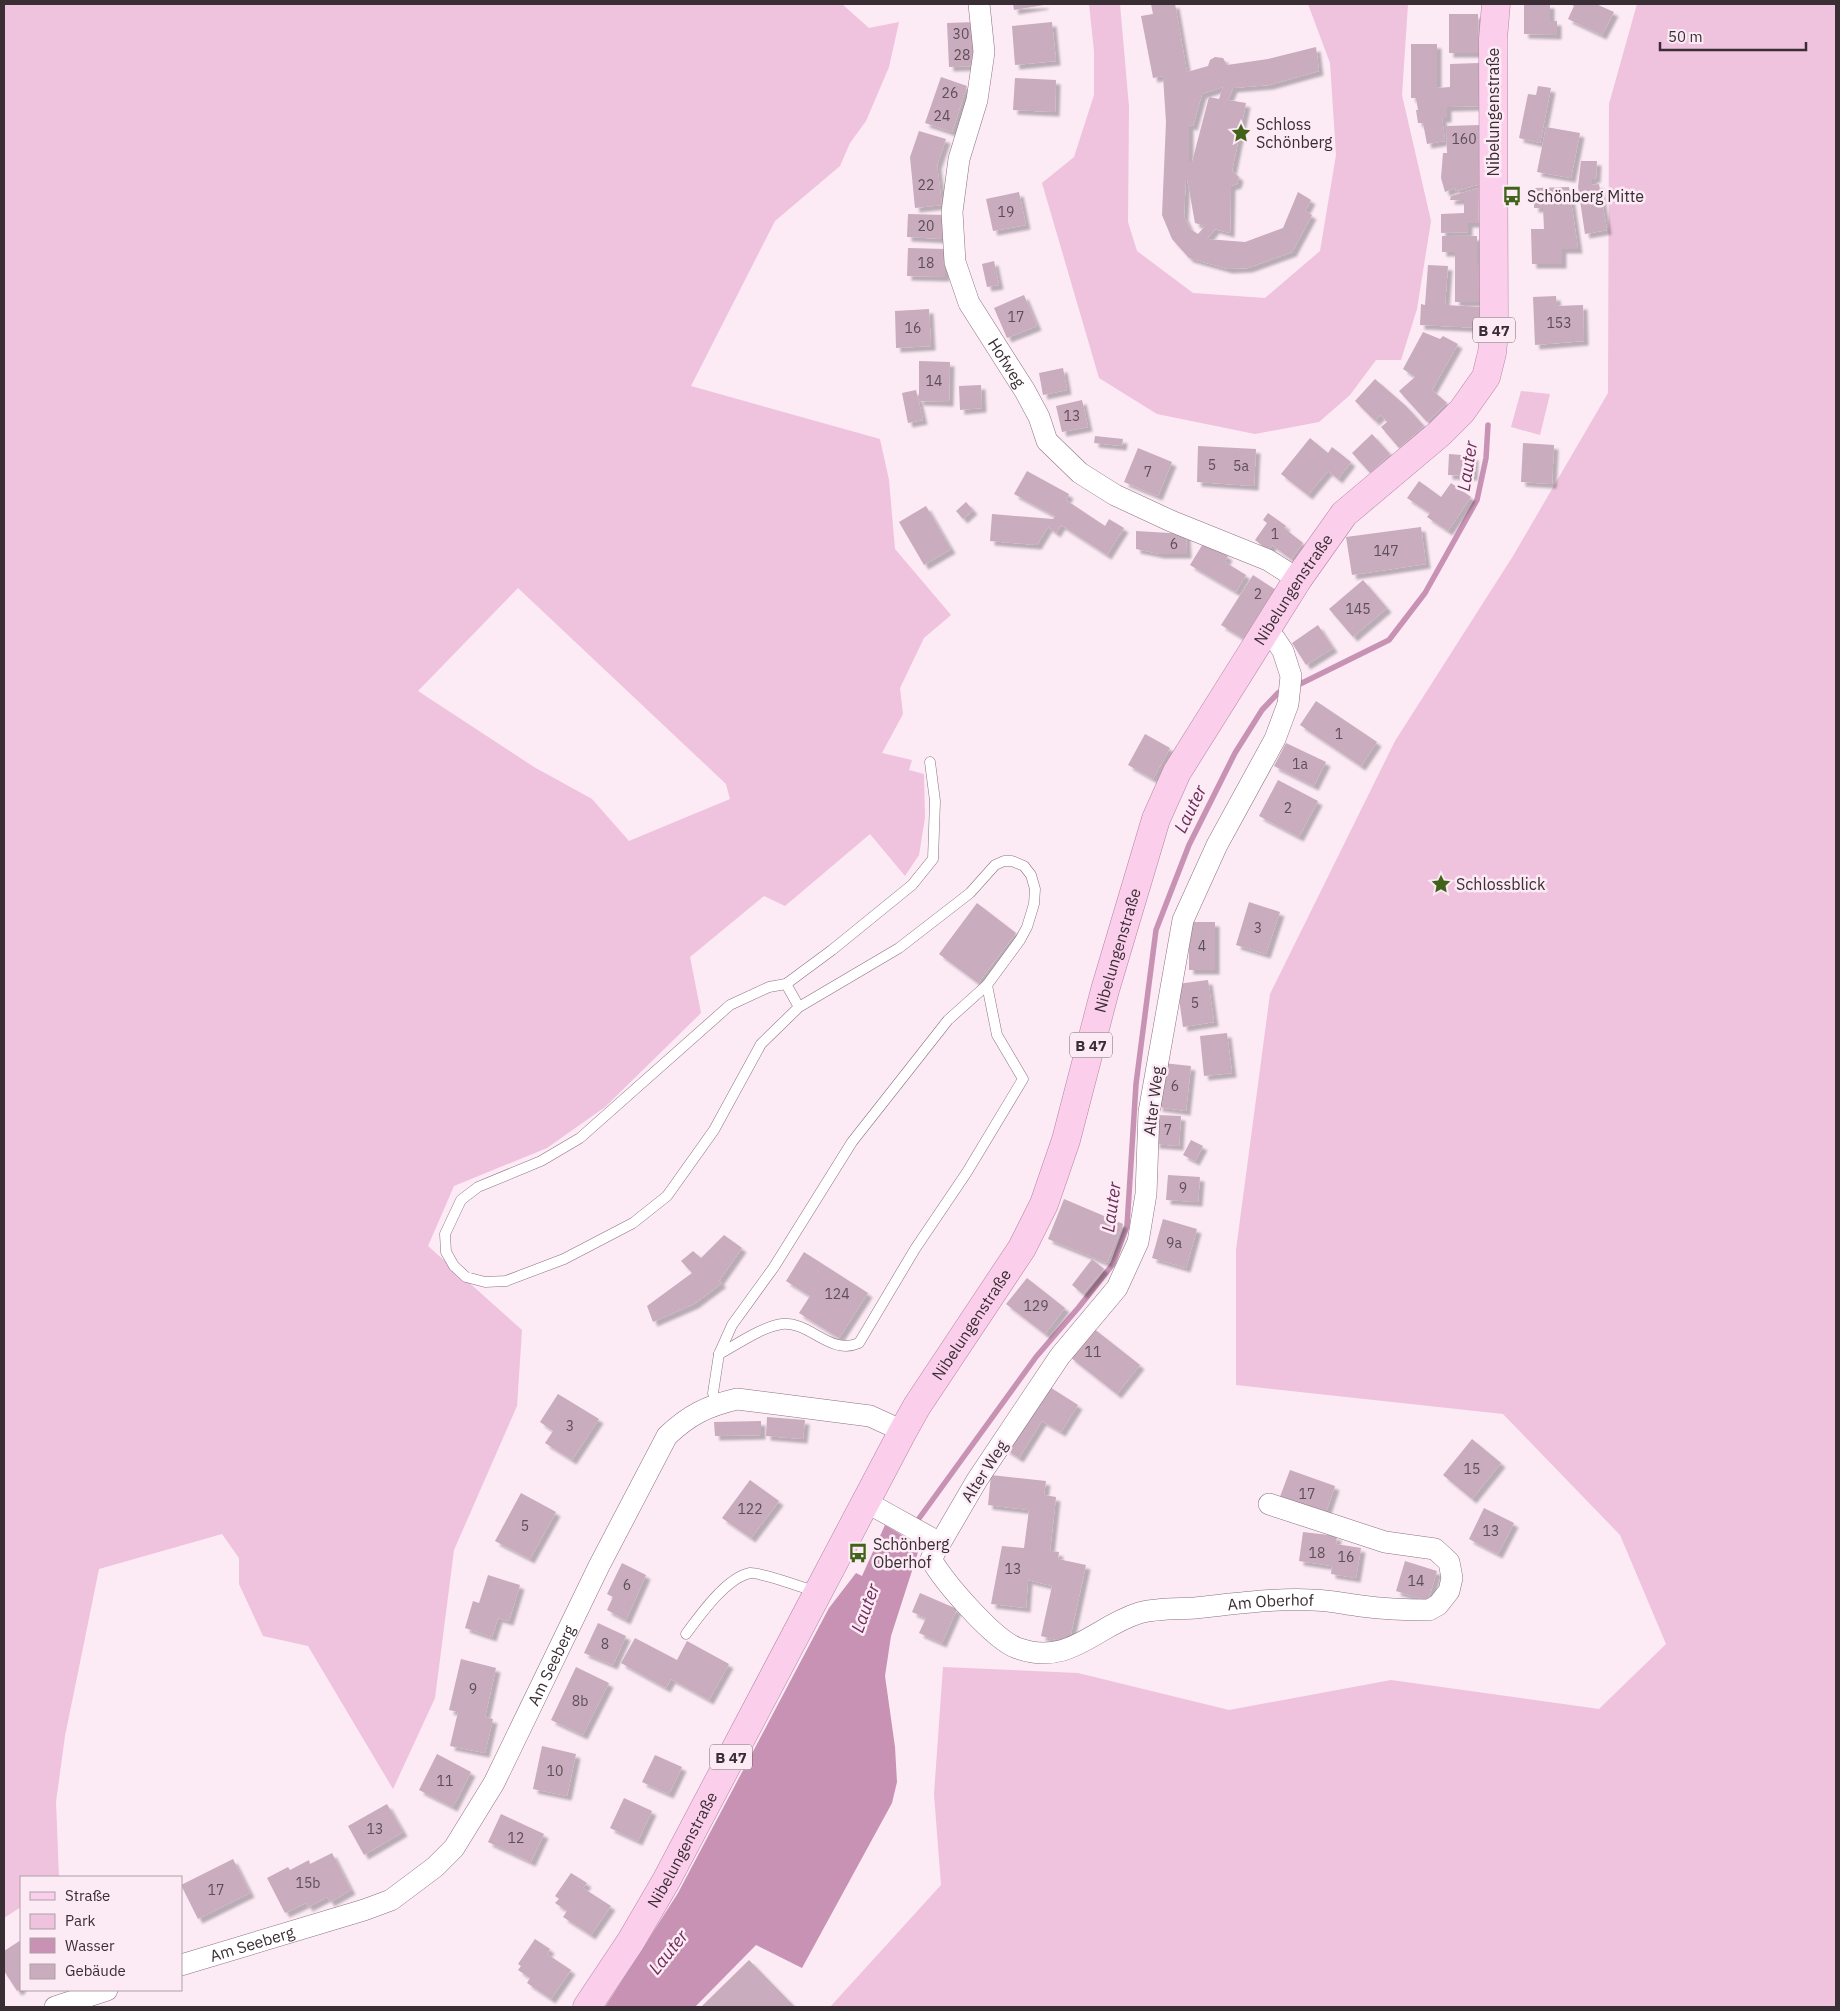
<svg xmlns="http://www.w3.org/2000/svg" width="1840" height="2011" font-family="'IBM Plex Sans',sans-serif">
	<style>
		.green { fill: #efc2dd; fill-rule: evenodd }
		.water { fill: #c792b3 }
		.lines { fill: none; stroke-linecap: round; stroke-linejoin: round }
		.stream { stroke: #c792b3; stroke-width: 5.5 }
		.building { fill: #c9acbd; fill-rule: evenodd; filter: url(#shadow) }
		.lane-casing { stroke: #8c7182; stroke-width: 11 }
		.street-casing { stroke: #8c7182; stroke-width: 22 }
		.primary-casing { stroke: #b682a3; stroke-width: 29 }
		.lane { stroke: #fff; stroke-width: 10 }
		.street { stroke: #fff; stroke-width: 21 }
		.primary { stroke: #fbcfeb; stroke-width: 28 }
		.labels { text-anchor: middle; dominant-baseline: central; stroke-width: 5; stroke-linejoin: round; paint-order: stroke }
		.number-label { font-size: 14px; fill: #5e4e57 }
		.shield { fill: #fceaf5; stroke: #74666f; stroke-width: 1 }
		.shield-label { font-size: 15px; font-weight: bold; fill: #3a2e35 }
		.street-label { font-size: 16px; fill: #3a2e35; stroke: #fceaf5 }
		.poi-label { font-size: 16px; fill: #3a2e35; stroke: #fceaf5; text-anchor: start }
		.water-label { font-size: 18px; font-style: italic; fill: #6d2d59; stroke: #fceaf5 }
	</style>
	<defs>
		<filter id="shadow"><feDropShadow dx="4.5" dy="4.5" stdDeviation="1" flood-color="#0004"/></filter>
	</defs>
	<rect width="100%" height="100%" fill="#fceaf5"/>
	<g class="green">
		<path d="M4,4H842L869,28L899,22L889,67L866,121L850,143L840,166L775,221L691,386L880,439L889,480L895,549L951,615L924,638L900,688L903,714L882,753L912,760L909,770L924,774L925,818L919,855L905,876L870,834L785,906L764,896L690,957L701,1013L605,1107L547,1148L454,1186L428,1246L522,1330L517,1406L454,1550L435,1698L393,1789L308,1646L263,1636L239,1584V1558L222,1534L99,1569L65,1736L56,1802L59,1877H21V1907L4,1918ZM518,588L726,784L730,799L629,841L592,799L534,767L418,691Z"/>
		<polygon points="1089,4 1120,4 1129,107 1128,222 1137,251 1193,293 1265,298 1320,251 1336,155 1330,63 1308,4 1408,4 1402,95 1431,221 1417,309 1401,360 1376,360 1350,395 1319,422 1255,434 1157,414 1099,378 1042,183 1074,157 1094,95 1094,51"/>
		<polygon points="1637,4 1836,4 1836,2007 830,2007 941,1885 934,1794 943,1667 1078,1673 1229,1710 1391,1680 1599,1709 1666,1644 1620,1535 1503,1414 1236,1385 1236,1250 1270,994 1395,741 1513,556 1608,393 1609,104"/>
		<polygon points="1521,391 1550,394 1540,435 1511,427"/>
	</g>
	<polygon class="water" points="885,1525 920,1546 891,1636 885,1676 895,1747 897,1782 892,1803 802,1968 756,1945 695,2007 605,2007 678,1893 829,1608 856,1573 862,1576"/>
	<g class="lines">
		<g class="stream">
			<polyline points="1294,687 1389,640 1425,593 1477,500 1486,458 1488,425"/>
			<polyline points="915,1524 1036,1357 1079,1307 1113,1264 1127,1226 1136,1084 1156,930 1189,845 1235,753 1262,710 1278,693 1285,691"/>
		</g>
	</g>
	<g class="building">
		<polygon points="1013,4 1044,4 1044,5 1014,10"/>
		<path d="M1151,4H1175L1187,72L1208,66L1210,60L1215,57L1223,58L1227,65L1268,59L1316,47L1319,71L1269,85L1233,88L1228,100L1246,103L1232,171L1239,177L1237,184L1231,186L1230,233L1215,229L1207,239L1245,242L1283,228L1298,192L1311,200L1305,211L1312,215L1292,252L1248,268L1228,269L1189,258L1172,239L1162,215L1166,122L1163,76L1153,78L1141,16L1153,14ZM1223,87L1219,99L1209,97L1192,162H1189V125L1193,126L1202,94ZM1186,177L1187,178L1195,223L1205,226L1198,234L1190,229L1184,216Z"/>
		<polygon points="1524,4 1550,4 1550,21 1557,21 1557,35 1524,34"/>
		<polygon points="1570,4 1596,4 1614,12 1602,35 1568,19 1574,6"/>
		<polygon points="1449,14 1478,14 1479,53 1449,53"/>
		<polygon points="975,22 976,66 949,67 947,23"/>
		<polygon points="1052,22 1056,61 1015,65 1012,26"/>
		<polygon points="1411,44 1437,44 1437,88 1450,87 1450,64 1479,63 1480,106 1447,107 1447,118 1442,118 1445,141 1427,144 1423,123 1418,123 1416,110 1418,110 1416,98 1411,98"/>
		<polygon points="941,77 967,86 952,132 925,123"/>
		<polygon points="1015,78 1056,80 1055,112 1013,110"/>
		<polygon points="1538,86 1551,88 1540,143 1519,138 1528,94 1536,95"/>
		<polygon points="1480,125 1480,184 1456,191 1455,188 1445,192 1441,178 1443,153 1447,153 1446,126"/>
		<polygon points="1546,127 1580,133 1571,178 1537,172"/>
		<polygon points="919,131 946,139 937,165 942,205 915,208 910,157"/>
		<polygon points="1581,161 1597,161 1596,178 1592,179 1592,185 1599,184 1607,230 1585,234 1578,187"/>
		<polygon points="1569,187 1578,249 1562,249 1562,264 1532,264 1531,229 1544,229 1543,208 1534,208 1535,188"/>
		<polygon points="1479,188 1478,223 1468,223 1468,232 1441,233 1441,214 1464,213 1464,200 1450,200 1451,196"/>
		<polygon points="1019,192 1026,225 993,231 986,199"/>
		<polygon points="908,214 945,215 944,239 907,237"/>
		<polygon points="1442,236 1477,236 1477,265 1481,266 1481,302 1455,302 1455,252 1442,252"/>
		<polygon points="908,248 945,249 945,277 907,276"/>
		<polygon points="994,261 999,285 987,287 982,264"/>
		<polygon points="1428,265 1448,266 1445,305 1482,307 1481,328 1420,325 1421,304 1425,305"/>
		<polygon points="1024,295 1037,326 1007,338 994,308"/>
		<polygon points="1556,296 1557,306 1583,305 1584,341 1535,345 1533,297"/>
		<polygon points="929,309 931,346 896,348 895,311"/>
		<polygon points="1423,332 1440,339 1443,336 1458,344 1432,390 1447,403 1427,422 1399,391 1415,377 1403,369"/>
		<polygon points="919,361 950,362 949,402 919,401"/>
		<polygon points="1063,368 1067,390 1043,395 1039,373"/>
		<polygon points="1375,379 1406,406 1424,426 1399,448 1381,427 1387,422 1381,415 1375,421 1355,401"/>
		<polygon points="981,385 982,408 960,410 959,386"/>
		<polygon points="916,390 923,420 908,423 902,393"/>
		<polygon points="1082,400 1088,427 1062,432 1056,406"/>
		<polygon points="1372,434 1390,454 1370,473 1352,453"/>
		<polygon points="1095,436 1123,439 1122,446 1094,443"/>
		<polygon points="1310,438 1328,453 1332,447 1351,462 1338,479 1328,471 1308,495 1281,474"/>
		<polygon points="1523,443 1554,445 1552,484 1521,482"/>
		<polygon points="1198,446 1256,449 1254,486 1197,482"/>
		<polygon points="1138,448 1172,462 1158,496 1124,482"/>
		<polygon points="1449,454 1474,456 1473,476 1448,475"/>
		<polygon points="1027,471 1069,494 1066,500 1105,526 1109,519 1124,528 1107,555 1061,525 1056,533 1048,527 1037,545 990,541 992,514 1053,519 1055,516 1014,494"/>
		<polygon points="1419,481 1441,497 1451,483 1471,497 1448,531 1427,517 1430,513 1407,498"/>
		<polygon points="966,502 973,510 963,519 956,511"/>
		<polygon points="926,506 951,549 924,565 899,522"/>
		<polygon points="1268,513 1286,526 1284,528 1303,543 1291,559 1272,545 1268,550 1255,540 1267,523 1263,520"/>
		<polygon points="1421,527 1426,564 1352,575 1346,537"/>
		<polygon points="1136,531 1186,534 1187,554 1160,554 1136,549"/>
		<polygon points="1204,542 1228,556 1225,562 1246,575 1236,592 1190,565"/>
		<polygon points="1253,575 1276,590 1246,640 1221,625"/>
		<polygon points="1363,580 1387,608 1353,637 1329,609"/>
		<polygon points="1318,625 1333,648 1306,665 1292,643"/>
		<polygon points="1316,701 1377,742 1361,766 1300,725"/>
		<polygon points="1145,734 1170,748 1153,779 1128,765"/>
		<polygon points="1286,743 1326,762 1314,786 1274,766"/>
		<polygon points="1278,780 1318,801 1299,837 1259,816"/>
		<polygon points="1249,902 1280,912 1266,954 1236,945"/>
		<polygon points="977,903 1016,933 978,983 939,954"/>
		<rect x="1189" y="922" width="26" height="48"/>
		<polygon points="1208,980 1214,1022 1183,1027 1177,984"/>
		<polygon points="1227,1033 1232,1073 1204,1076 1200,1036"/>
		<polygon points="1163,1063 1191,1066 1186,1111 1158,1107"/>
		<polygon points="1157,1115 1181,1116 1179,1146 1155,1144"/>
		<polygon points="1191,1140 1203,1146 1195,1161 1183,1155"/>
		<polygon points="1168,1175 1200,1177 1198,1202 1166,1200"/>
		<polygon points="1064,1199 1123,1224 1107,1263 1048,1239"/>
		<polygon points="1163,1219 1197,1229 1186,1268 1152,1258"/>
		<polygon points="724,1235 742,1248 719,1281 722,1283 694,1304 653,1322 647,1306 692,1273 681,1261 693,1251 701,1258"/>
		<polygon points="804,1252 868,1293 839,1338 799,1313 810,1296 786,1281"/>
		<polygon points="1092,1259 1104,1269 1083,1294 1072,1285"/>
		<polygon points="1027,1278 1065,1308 1045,1334 1006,1304"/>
		<polygon points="1093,1328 1140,1365 1117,1394 1070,1357"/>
		<polygon points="1045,1384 1078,1405 1061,1432 1042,1421 1019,1458 1005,1449"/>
		<polygon points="558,1394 599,1419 572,1460 545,1443 553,1431 540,1422"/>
		<polygon points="767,1417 805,1420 803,1439 766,1436"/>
		<polygon points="761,1421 761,1435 715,1436 714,1422"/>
		<polygon points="1472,1439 1501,1463 1472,1499 1443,1475"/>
		<polygon points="1290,1470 1335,1486 1324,1518 1278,1502"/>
		<polygon points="991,1475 1046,1481 1044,1495 1056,1497 1050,1551 1059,1552 1058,1559 1086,1565 1069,1643 1041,1636 1052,1586 1028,1580 1026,1608 991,1604 1002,1546 1024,1548 1029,1510 988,1505"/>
		<polygon points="750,1480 779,1501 751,1538 722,1518"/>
		<polygon points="521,1493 556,1512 530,1559 495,1541"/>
		<polygon points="1484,1508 1514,1523 1498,1554 1469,1539"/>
		<polygon points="1303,1532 1337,1536 1336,1544 1361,1548 1356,1578 1331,1574 1332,1566 1299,1561"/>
		<polygon points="1405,1561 1437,1571 1428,1601 1396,1591"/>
		<polygon points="622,1563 646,1575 626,1620 607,1610 613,1597 607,1594"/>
		<polygon points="488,1575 520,1585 509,1621 498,1618 492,1637 465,1628 473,1601 479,1603"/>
		<polygon points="920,1593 957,1609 942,1643 919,1633 926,1618 912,1612"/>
		<polygon points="598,1623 626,1636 613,1665 584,1653"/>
		<polygon points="635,1638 677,1660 687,1641 729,1664 709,1700 671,1679 666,1688 621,1663"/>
		<polygon points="461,1659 496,1668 485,1717 493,1719 485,1753 450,1746 458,1712 449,1710"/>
		<polygon points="576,1667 609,1683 583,1735 551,1720"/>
		<polygon points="542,1746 576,1754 567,1796 533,1789"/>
		<polygon points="437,1754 471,1772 453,1807 419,1790"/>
		<polygon points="655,1755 682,1767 669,1794 642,1782"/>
		<polygon points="624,1798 652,1811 638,1841 610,1828"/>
		<polygon points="387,1804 403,1832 364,1855 348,1826"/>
		<polygon points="501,1814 544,1834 531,1862 488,1842"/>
		<polygon points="332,1853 351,1890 330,1902 327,1897 308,1907 306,1903 285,1913 267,1878 288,1867 290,1870 309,1860 310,1864"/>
		<polygon points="233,1859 250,1893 198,1919 181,1885"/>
		<polygon points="571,1873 587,1883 583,1888 611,1906 591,1935 563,1917 567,1911 555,1903 559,1899 555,1896"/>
		<polygon points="535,1939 550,1949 547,1954 571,1970 551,1999 527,1983 530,1978 518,1970 521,1966 518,1964"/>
		<polygon points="21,1940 21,1989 17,1991 4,1971 4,1951"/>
		<polygon points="749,1960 794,2006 793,2007 701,2007"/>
	</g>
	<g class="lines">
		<defs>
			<g id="lane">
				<polyline points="786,984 832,950 912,885 933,859 935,801 930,762"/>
				<polyline points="719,1354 732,1325 774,1267 852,1142 948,1020 987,985 1020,940 1027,927 1034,904 1035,889 1031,875 1024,866 1012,861 1004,861 995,865 970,893 899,948 799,1007 786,984 769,987 730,1005 580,1138 541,1161 478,1187 461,1200 445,1234 446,1252 454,1266 466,1277 485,1282 506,1281 564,1259 633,1223 667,1196 714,1130 761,1044 799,1007"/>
				<path d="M717,1404L713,1393L719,1354C738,1344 761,1327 782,1324C810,1321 830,1356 859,1343L915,1249L967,1172L1023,1079L997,1035L987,985"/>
				<path d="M686,1634C700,1615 726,1578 750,1573C761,1572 804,1588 817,1592"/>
			</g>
			<g id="street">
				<path id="s1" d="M979,4L984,52L977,100L959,159L952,212L955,262L969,303L1025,391L1039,417L1047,441L1080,473L1115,495L1171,521L1268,560L1298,579"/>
				<path id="s2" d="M1265,632L1275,639L1283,651L1291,676L1288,704L1275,739L1217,845L1183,920L1149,1112L1146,1194L1138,1242L1117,1288L1060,1356L977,1480L931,1559C944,1582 993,1639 1017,1648C1069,1667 1094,1627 1139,1613C1156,1608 1178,1609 1195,1608C1234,1604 1274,1598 1312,1600C1329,1600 1344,1604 1361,1606C1383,1609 1406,1610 1429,1610L1438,1605L1449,1591L1452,1578L1449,1562L1435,1549L1385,1542L1269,1504"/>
				<polyline points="866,1502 940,1543"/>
				<path id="s3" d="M181,1965L364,1910L391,1900L435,1867L454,1848L494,1783L599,1566L667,1436C689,1415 707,1406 737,1399L870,1416L903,1431"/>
				<polyline points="55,2007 107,1990"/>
			</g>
			<g id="primary">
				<path id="s4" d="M587,2007L631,1941L666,1881L903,1431L917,1406L1022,1248L1044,1204L1066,1140L1105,990L1156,819L1177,772L1298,579L1344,514L1439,434L1462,411L1486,377L1492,353L1494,333L1493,39L1496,4"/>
			</g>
		</defs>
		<use href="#lane" class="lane-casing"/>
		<use href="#street" class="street-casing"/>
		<use href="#primary" class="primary-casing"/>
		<use href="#lane" class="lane"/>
		<use href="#street" class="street"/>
		<use href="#primary" class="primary"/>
	</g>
	<defs>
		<symbol id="sight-bare" viewBox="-9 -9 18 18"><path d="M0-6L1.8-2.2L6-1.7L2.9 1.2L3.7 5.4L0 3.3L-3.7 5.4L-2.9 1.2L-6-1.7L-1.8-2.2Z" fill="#416319" stroke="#fceaf5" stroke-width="2.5" paint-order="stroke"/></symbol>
		<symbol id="bus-bare" viewBox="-9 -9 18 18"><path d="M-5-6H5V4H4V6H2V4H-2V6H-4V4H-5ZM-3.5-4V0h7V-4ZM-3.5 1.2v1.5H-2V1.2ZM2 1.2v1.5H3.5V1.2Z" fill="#416319" stroke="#fceaf5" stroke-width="2.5" paint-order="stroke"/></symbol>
	</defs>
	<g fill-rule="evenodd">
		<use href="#sight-bare" x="1227" y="119" width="28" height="28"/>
		<use href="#bus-bare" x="1498" y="182" width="28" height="28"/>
		<use href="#sight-bare" x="1427" y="870" width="28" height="28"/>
		<use href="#bus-bare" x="844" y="1539" width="28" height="28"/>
	</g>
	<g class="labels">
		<g class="number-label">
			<text x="961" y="34">30</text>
			<text x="962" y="55">28</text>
			<text x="950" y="93">26</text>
			<text x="942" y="116">24</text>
			<text x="1464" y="139">160</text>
			<text x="926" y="185">22</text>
			<text x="1006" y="212">19</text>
			<text x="926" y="226">20</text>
			<text x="926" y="263">18</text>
			<text x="1016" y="317">17</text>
			<text x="1559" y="323">153</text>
			<text x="913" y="328">16</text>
			<text x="934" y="381">14</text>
			<text x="1072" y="416">13</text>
			<text x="1212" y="465">5</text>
			<text x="1241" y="466">5a</text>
			<text x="1148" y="472">7</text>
			<text x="1275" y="534">1</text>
			<text x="1174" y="544">6</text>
			<text x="1386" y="551">147</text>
			<text x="1258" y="594">2</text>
			<text x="1358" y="609">145</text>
			<text x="1339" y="734">1</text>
			<text x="1300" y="764">1a</text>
			<text x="1288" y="808">2</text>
			<text x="1258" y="928">3</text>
			<text x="1202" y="946">4</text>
			<text x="1195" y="1003">5</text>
			<text x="1175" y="1086">6</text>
			<text x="1168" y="1130">7</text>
			<text x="1183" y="1188">9</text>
			<text x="1174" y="1243">9a</text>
			<text x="837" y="1294">124</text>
			<text x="1036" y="1306">129</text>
			<text x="1093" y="1352">11</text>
			<text x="570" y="1426">3</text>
			<text x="1472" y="1469">15</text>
			<text x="1307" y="1494">17</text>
			<text x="750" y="1509">122</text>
			<text x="525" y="1526">5</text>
			<text x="1491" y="1531">13</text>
			<text x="1317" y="1553">18</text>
			<text x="1346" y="1557">16</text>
			<text x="1013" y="1569">13</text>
			<text x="1416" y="1581">14</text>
			<text x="627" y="1585">6</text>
			<text x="605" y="1644">8</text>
			<text x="473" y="1689">9</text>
			<text x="580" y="1701">8b</text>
			<text x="555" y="1771">10</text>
			<text x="445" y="1781">11</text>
			<text x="375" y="1829">13</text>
			<text x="516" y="1838">12</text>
			<text x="308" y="1883">15b</text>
			<text x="216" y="1890">17</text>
		</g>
		<g class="shield">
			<rect x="1473" y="317.5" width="42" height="25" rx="4"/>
			<rect x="1070" y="1032.5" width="42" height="25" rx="4"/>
			<rect x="710" y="1744.5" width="42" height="25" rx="4"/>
		</g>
		<g class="shield-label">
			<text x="1494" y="330">B 47</text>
			<text x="1091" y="1045">B 47</text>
			<text x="731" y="1757">B 47</text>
		</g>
		<g class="street-label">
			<text transform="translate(1493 112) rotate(-90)">Nibelungenstraße</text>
			<text stroke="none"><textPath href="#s1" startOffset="376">Hofweg</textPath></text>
			<text stroke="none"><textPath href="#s4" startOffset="1594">Nibelungenstraße</textPath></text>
			<text stroke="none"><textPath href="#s4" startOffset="1189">Nibelungenstraße</textPath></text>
			<text transform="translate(1153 1101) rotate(-83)">Alter Weg</text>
			<text stroke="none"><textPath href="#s4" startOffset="784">Nibelungenstraße</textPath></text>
			<text transform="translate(984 1471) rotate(-57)">Alter Weg</text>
			<text stroke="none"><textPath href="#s2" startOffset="1416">Am Oberhof</textPath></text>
			<text stroke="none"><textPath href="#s3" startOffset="509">Am Seeberg</textPath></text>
			<text stroke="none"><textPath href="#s4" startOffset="184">Nibelungenstraße</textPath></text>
			<text stroke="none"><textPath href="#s3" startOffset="74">Am Seeberg</textPath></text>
		</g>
		<g class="poi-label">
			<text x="1256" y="124">Schloss<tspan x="1256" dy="18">Schönberg</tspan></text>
			<text x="1527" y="196">Schönberg Mitte</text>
			<text x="1456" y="884">Schlossblick</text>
			<text x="873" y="1544">Schönberg<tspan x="873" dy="18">Oberhof</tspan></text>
		</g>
		<g class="water-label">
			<text transform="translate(1467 466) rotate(-81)">Lauter</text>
			<text transform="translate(1190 809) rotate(-64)">Lauter</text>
			<text transform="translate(1111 1207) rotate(-82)">Lauter</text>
			<text transform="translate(865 1608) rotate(-70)">Lauter</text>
			<text transform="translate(668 1952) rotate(-51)">Lauter</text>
		</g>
	</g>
	<rect width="1840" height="2011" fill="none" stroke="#3a2e35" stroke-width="10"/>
	<rect x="20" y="1876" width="162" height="115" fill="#fceaf5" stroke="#ae9fa8"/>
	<rect x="30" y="1892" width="25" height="8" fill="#fbcfeb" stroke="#ae9fa8"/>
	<text x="65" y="1901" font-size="15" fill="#3a2e35">Straße</text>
	<rect x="30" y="1914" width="25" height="15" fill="#efc2dd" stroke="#ae9fa8"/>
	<text x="65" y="1926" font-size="15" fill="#3a2e35">Park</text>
	<rect x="30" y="1938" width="25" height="15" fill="#c792b3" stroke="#ae9fa8"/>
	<text x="65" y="1951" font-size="15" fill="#3a2e35">Wasser</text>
	<rect x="30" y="1964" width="25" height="15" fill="#c9acbd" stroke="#ae9fa8"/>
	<text x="65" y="1976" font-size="15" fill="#3a2e35">Gebäude</text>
	<path d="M1660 42v8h146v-8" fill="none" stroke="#3a2e35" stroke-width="2.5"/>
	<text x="1668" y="42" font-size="15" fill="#3a2e35" stroke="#fceaf5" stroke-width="4" paint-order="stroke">50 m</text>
</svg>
